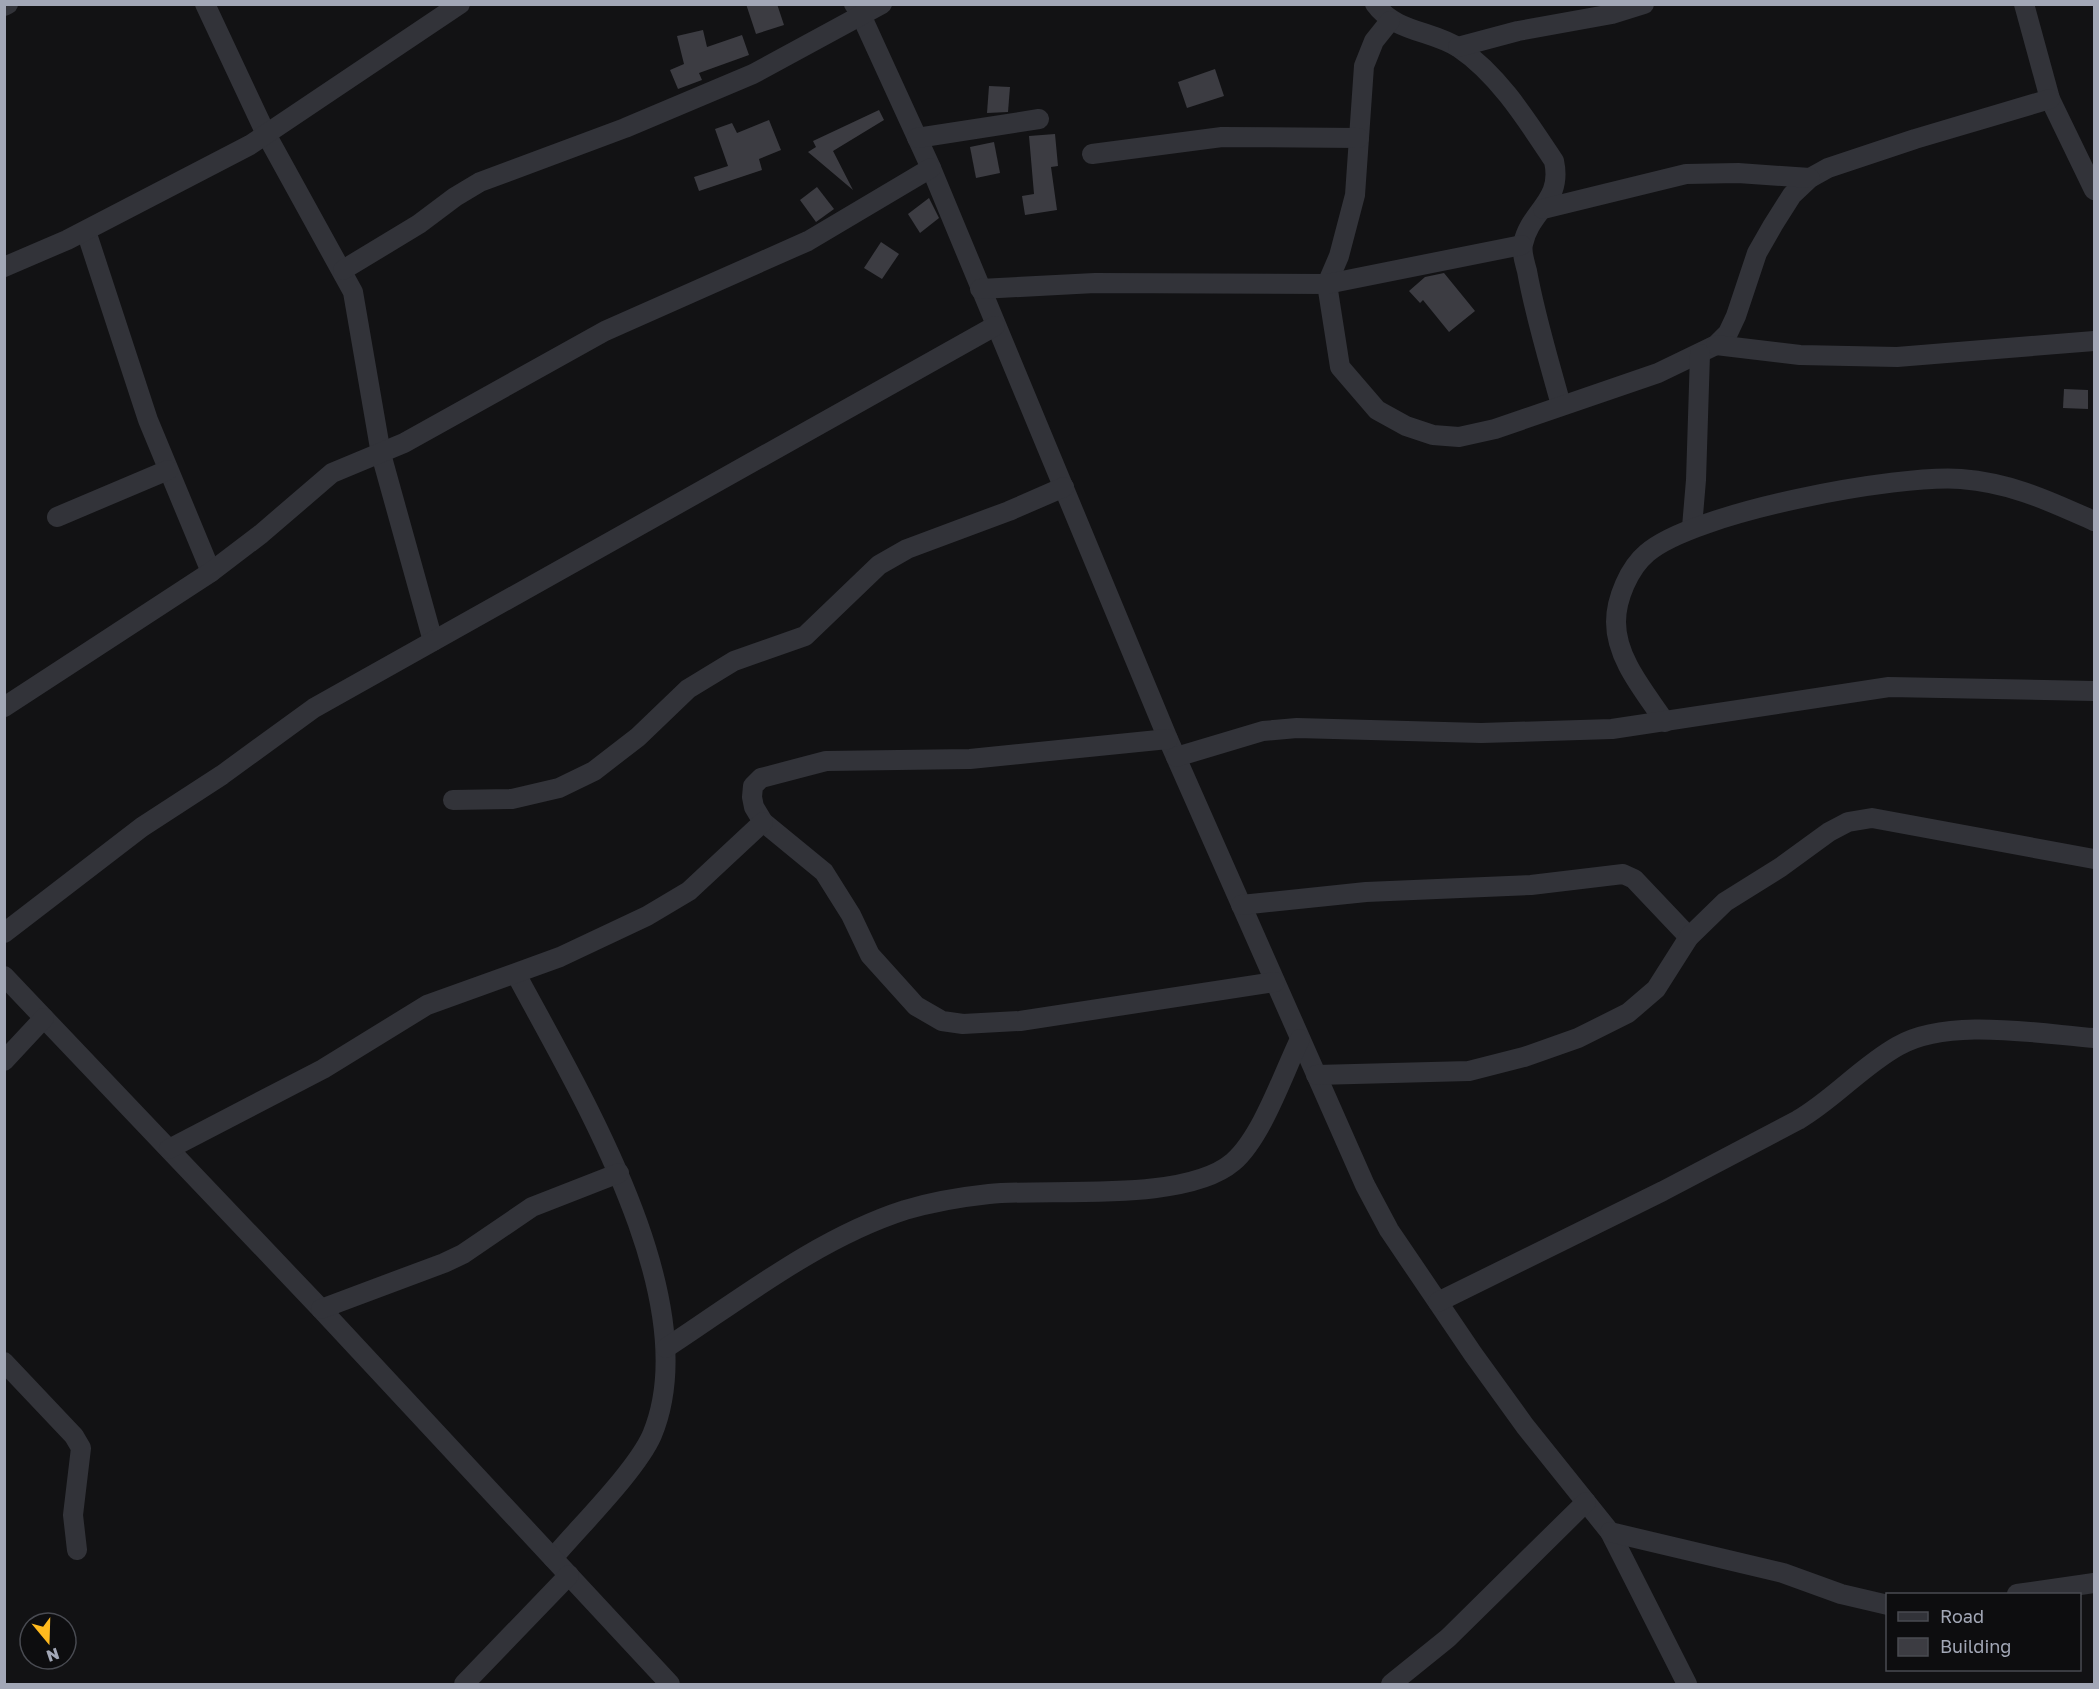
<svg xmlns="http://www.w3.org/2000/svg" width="2099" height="1689" font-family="'Golos Text',sans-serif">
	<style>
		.building { fill: #3c3c42 }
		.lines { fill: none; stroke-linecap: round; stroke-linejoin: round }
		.street { stroke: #323339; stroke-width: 20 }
	</style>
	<rect width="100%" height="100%" fill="#121214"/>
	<g class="building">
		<polygon points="746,4 777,4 784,25 756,34"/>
		<polygon points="703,30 707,47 742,35 749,55 699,73 702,80 678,89 670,70 684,64 677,36"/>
		<polygon points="1215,69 1224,96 1187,108 1178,82"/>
		<polygon points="989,86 1010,87 1008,112 987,113"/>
		<polygon points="879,110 884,120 833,151 853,190 808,152 816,147 813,141"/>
		<polygon points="769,120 781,150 759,159 762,170 699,191 694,177 728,166 715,129 732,123 737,133"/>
		<polygon points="1055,134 1058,166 1051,167 1057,210 1025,215 1022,196 1034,194 1029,136"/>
		<polygon points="994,142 1000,173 976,178 970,147"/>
		<polygon points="817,187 834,209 816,222 800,200"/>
		<polygon points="929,198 939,218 920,233 908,214"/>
		<polygon points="881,242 899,254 882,279 864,268"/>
		<polygon points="1444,273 1475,311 1449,332 1423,300 1420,303 1409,291 1425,277"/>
		<polygon points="2064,389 2088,390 2088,409 2063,408"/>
	</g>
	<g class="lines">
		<g class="street">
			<polyline points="205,4 266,134 353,292 381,454 433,641"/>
			<polyline points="854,4 861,15 931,168 1168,739 1365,1185 1389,1230 1473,1354 1525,1426 1610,1532 1687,1684"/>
			<path d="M1375,4C1396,33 1432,30 1459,48C1499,75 1528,122 1554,161C1563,202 1530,210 1523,244C1521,252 1525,263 1527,271C1535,316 1549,361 1561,405"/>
			<polyline points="2024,4 2050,99 2094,190"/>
			<polyline points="4,6 8,4"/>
			<polyline points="1390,21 1374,41 1364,66 1355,195 1339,256 1327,284 1340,367 1377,410 1406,426 1433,435 1459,437 1495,429 1658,373 1716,345 1728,333 1736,316 1757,253 1773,225 1792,195 1810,178 1828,168 1915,139 2050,99"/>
			<polyline points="1458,47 1518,31 1612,14 1644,4"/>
			<polyline points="917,138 1039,119"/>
			<polyline points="1092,154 1222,137 1359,138"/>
			<polyline points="1543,209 1686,174 1738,173 1810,178"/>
			<polyline points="86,231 148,420 211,572"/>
			<polyline points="4,267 67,240 250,145 460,4"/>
			<polyline points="343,270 419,224 455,197 480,182 625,128 753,74 882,4"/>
			<polyline points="980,289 1095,283 1327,284 1522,245"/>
			<polyline points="1716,345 1800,355 1897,357 2094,341"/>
			<polyline points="57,517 168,470"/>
			<polyline points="1692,527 1696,480 1700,354"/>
			<polyline points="4,707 211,572 261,534 332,473 404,443 605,331 808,241 931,168"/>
			<path d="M1665,722C1645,692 1616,659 1616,622C1616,599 1629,568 1647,553C1694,512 1898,474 1961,479C2012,483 2049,501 2094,521"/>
			<polyline points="1168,739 970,759 826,761 761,778 753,786 752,797 754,807 763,822 824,872 851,915 870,955 916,1006 942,1021 963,1024 1020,1021 1275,982"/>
			<polyline points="1176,757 1263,731 1297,728 1481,733 1612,729 1889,687 2094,691"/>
			<polyline points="453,800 512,799 559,788 594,771 638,737 688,689 734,661 805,636 879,565 907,549 1009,511 1064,487"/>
			<polyline points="1241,905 1366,892 1531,885 1623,874 1634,879 1689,937"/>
			<polyline points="4,933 142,827 222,775 314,708 995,326"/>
			<path d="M516,974C578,1090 708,1301 652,1435C636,1471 580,1526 553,1558"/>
			<polyline points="4,976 321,1309 670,1684"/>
			<polyline points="4,1061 44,1018"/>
			<polyline points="1316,1075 1469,1071 1524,1057 1578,1038 1628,1013 1656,989 1689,937 1725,902 1781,867 1829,832 1848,822 1872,818 2094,859"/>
			<polyline points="169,1149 323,1069 427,1005 560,957 647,916 689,891 763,822"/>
			<path d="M1438,1302L1663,1191L1798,1120C1834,1099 1862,1066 1898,1046C1948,1017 2039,1034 2094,1038"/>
			<polyline points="321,1309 444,1263 463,1254 532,1207 619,1173"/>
			<path d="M666,1348C741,1299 818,1238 905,1210C932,1202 961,1197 989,1194C1051,1188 1185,1203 1233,1162C1262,1137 1283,1074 1300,1039"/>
			<polyline points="4,1362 74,1436 81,1448 73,1515 77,1550"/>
			<polyline points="1610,1532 1783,1573 1841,1594 1888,1605"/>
			<polyline points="2017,1594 2094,1583"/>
			<polyline points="464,1684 569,1575"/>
			<polyline points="1391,1684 1448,1638 1586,1502"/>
		</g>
	</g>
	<rect width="2099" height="1689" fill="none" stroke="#a2a7b6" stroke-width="12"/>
	<rect x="1886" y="1593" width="195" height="78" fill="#0d0d0f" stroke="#494b52" stroke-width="1.5"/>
	<rect x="1898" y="1612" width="30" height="9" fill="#323339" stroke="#494b52" stroke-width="1.5"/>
	<text x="1940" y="1623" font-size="18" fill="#a2a7b6">Road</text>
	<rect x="1898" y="1638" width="30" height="18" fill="#3c3c42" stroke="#494b52" stroke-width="1.5"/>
	<text x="1940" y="1653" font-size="18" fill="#a2a7b6">Building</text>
	<g transform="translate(48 1641) rotate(161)"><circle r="28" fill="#0d0d0f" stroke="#494b52" stroke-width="1.5"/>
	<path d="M0-4.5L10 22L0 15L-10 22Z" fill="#ffba1e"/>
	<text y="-9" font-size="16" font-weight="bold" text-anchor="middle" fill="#a2a7b6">N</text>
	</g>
</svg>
